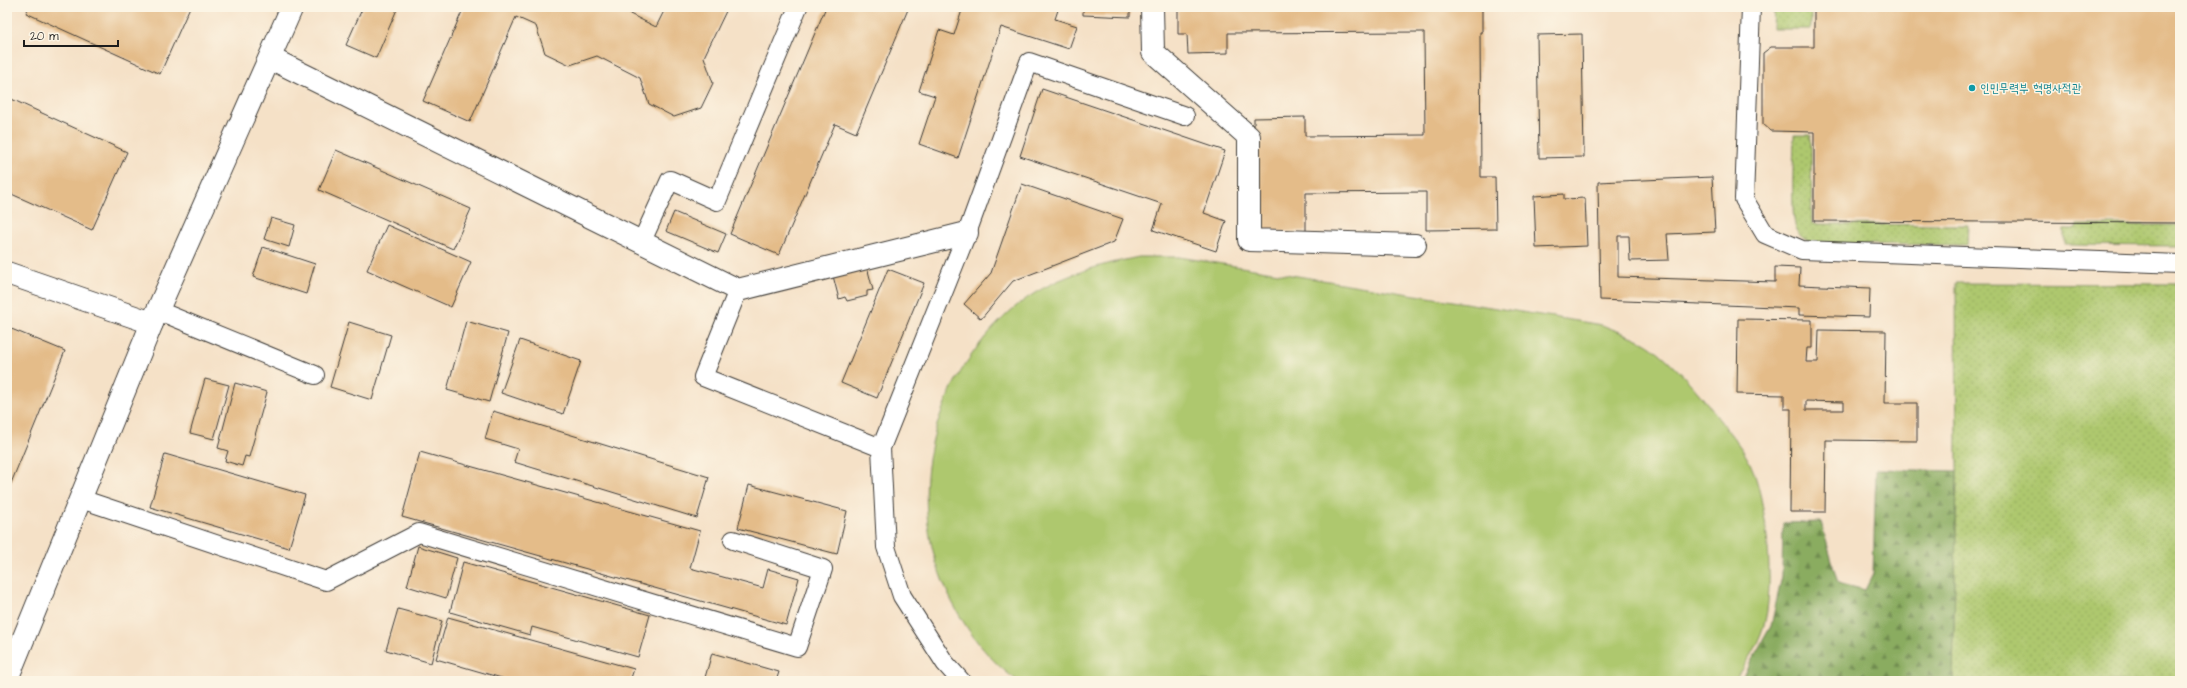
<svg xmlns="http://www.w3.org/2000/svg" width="2187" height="688" font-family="'Architects Daughter','Poor Story',sans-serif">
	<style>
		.grass { fill: url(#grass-dots); stroke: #657245 }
		.forest { fill: url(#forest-firs); stroke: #53643e }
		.pitch { fill: #aec86e; stroke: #657245 }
		.building { fill: #e4bc89; fill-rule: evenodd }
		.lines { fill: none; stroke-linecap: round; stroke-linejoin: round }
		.service-casing { stroke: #3d3a36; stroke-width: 20 }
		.minor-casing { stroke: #3d3a36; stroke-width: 24 }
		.service { stroke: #fff; stroke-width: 18 }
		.minor { stroke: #fff; stroke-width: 22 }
		.culture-dot { fill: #0f9aa8; stroke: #fcf5e5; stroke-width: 1.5 }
		.labels { text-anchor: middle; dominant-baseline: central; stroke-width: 3; stroke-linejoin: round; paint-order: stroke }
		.culture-label { font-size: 12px; fill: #0d838f; stroke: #fcf5e5; text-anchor: start }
	</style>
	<defs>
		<pattern id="grass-dots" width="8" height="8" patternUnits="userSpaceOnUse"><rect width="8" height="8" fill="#aec86e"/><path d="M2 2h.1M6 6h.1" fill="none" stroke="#95ab5f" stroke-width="1.8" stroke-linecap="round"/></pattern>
		<pattern id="forest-firs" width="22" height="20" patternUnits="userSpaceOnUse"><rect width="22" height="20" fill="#8aac61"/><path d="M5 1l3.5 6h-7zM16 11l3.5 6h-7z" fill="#708b4f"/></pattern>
	</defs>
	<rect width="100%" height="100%" fill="#fcf5e5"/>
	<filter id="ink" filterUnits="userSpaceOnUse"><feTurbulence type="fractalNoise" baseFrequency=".025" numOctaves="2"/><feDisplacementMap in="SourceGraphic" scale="8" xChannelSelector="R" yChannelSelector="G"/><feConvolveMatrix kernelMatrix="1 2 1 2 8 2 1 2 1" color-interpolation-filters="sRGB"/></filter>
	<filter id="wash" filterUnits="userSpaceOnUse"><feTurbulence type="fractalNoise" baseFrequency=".012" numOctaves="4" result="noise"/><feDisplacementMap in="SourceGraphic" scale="16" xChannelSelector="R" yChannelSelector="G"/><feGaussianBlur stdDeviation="0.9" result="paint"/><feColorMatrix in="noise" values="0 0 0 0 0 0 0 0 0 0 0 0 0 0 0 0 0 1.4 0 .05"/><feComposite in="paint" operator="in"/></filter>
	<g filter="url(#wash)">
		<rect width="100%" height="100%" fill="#f5e1c7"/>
		<g class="grass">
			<polygon points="1774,7 1811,7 1811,29 1773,29"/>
			<path d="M1794,135H1811L1812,224L1968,225L1967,245L1817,244C1808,242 1799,238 1796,228C1790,214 1794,154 1794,135Z"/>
			<polygon points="2077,225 2180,225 2180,246 2064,245 2064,229 2076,229"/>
			<polygon points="1956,283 2180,284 2180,681 1953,681 1957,471"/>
		</g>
		<polygon class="forest" points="1876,469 1957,471 1953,681 1740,681 1771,626 1782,576 1783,523 1821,522 1838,583 1865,590 1873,574"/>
		<path class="pitch" d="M1139,257H1179L1602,325C1616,331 1631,335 1644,342C1666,354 1698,391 1713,411C1725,428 1741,445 1750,463C1767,498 1776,591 1763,628C1757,647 1745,664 1734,681H1018C992,663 972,638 957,611C901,512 924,394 1005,316C1043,280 1089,267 1139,257Z"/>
		<g id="blocks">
			<g class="building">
				<polygon points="29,7 190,7 160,74 26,13"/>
				<polygon points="363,7 398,7 376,58 346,45"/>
				<polygon points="464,7 634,7 630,14 656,27 666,7 728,7 704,57 713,83 701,108 674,117 649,104 640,78 597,56 570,65 545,53 536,26 516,17 470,122 423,101"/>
				<polygon points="826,7 909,7 856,133 835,124 779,255 730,234"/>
				<polygon points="963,7 1020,7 1027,9 1028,7 1059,7 1055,19 1077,26 1069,49 1001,27 958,158 919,144 935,96 919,91 939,30 954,35"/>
				<polygon points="1083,7 1130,7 1130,17 1083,15"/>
				<polygon points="1178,7 1482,7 1482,32 1480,32 1481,177 1495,177 1496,229 1426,230 1426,192 1306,193 1306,231 1255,232 1254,118 1305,117 1305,136 1425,135 1424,32 1228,33 1228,53 1188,54 1187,34 1178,34"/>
				<polygon points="1814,7 2180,7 2180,223 1814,221 1814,132 1771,131 1763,124 1763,53 1771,47 1814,47"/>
				<polygon points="1582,34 1584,157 1539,158 1537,35"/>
				<polygon points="1042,89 1225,151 1204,213 1226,221 1216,251 1153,230 1162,204 1020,156"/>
				<polygon points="7,97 127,152 92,230 7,192"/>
				<polygon points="336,150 471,209 453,249 319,190"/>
				<polygon points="1712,177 1715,232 1667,234 1669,260 1630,261 1629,236 1618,236 1618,277 1775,282 1775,267 1800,268 1799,285 1870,288 1869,317 1799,315 1799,308 1600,300 1598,182"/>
				<polygon points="1022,184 1123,219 1114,242 1013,281 981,319 964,304 991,273"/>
				<polygon points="1564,194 1564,199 1585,198 1587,246 1536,248 1534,196"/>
				<polygon points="674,212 726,234 718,253 666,231"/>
				<polygon points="271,218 295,225 289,247 264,239"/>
				<polygon points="387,225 471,262 451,307 367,270"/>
				<polygon points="263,247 315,264 306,294 253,277"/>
				<polygon points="866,263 873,290 867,291 867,296 847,301 845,297 839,299 832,272"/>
				<polygon points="888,269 924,283 877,398 841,383"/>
				<path d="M1738,319L1812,320V348H1807L1806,362H1818L1819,330L1886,331L1885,403H1917V441L1826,440L1825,512H1790L1791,409H1784V395L1737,394ZM1806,401L1844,402V410H1806Z"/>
				<polygon points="466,321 508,333 489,402 447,390"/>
				<polygon points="349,322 391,335 372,400 330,387"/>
				<polygon points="9,328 65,351 7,493 7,333"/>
				<polygon points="520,340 581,361 563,414 501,393"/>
				<polygon points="205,379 229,385 214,439 190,433"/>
				<polygon points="235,383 267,392 249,457 245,456 242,466 225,461 228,451 218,448"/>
				<polygon points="493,411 709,477 697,518 514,462 518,449 485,439"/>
				<polygon points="420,452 700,531 690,568 763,588 768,569 799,578 786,625 402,517"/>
				<polygon points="165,454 305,495 289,548 150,507"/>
				<polygon points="749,485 847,511 837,554 738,528"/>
				<polygon points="418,546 457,558 446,598 407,586"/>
				<polygon points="463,562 650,615 638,657 532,627 530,635 450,612"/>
				<polygon points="398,609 442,621 431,663 386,650"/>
				<polygon points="448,617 634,669 630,681 512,681 436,659"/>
				<polygon points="712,653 779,672 776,681 704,681"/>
			</g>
		</g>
	</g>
	<g filter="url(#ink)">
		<use href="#blocks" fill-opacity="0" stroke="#3d3a36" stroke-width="1"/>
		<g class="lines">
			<defs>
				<g id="service">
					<polyline points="1751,7 1744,199 1765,234 1802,250 2180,264"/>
					<polyline points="641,243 670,180 717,201 798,7"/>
					<polyline points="738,290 703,377 881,448"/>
					<polyline points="159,311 315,375"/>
					<polyline points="81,499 326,581 419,533 797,647 823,569 733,540"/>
					<polyline points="961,681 945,663 902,596 886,547 881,448 967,233 1029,62 1185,116"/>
				</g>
				<g id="minor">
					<polyline points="1152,7 1153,52 1249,137 1249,240 1415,245"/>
					<polyline points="270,58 738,290 967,233"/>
					<polyline points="7,273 152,323"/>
					<polyline points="7,679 152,323 292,7"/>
				</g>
			</defs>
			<use href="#service" class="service-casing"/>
			<use href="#minor" class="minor-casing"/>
			<use href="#service" class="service"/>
			<use href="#minor" class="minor"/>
		</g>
	</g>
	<circle class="culture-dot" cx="1972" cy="88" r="4"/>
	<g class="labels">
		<g class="culture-label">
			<text x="1980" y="88">인민무력부 혁명사적관</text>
		</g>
	</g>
	<rect width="2187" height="688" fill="none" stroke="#fcf5e5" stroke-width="24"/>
	<path d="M24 40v6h94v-6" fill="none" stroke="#1c1c1c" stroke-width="2"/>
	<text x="30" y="40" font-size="12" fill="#1c1c1c" stroke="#fcf5e5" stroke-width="3" paint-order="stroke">20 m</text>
</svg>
